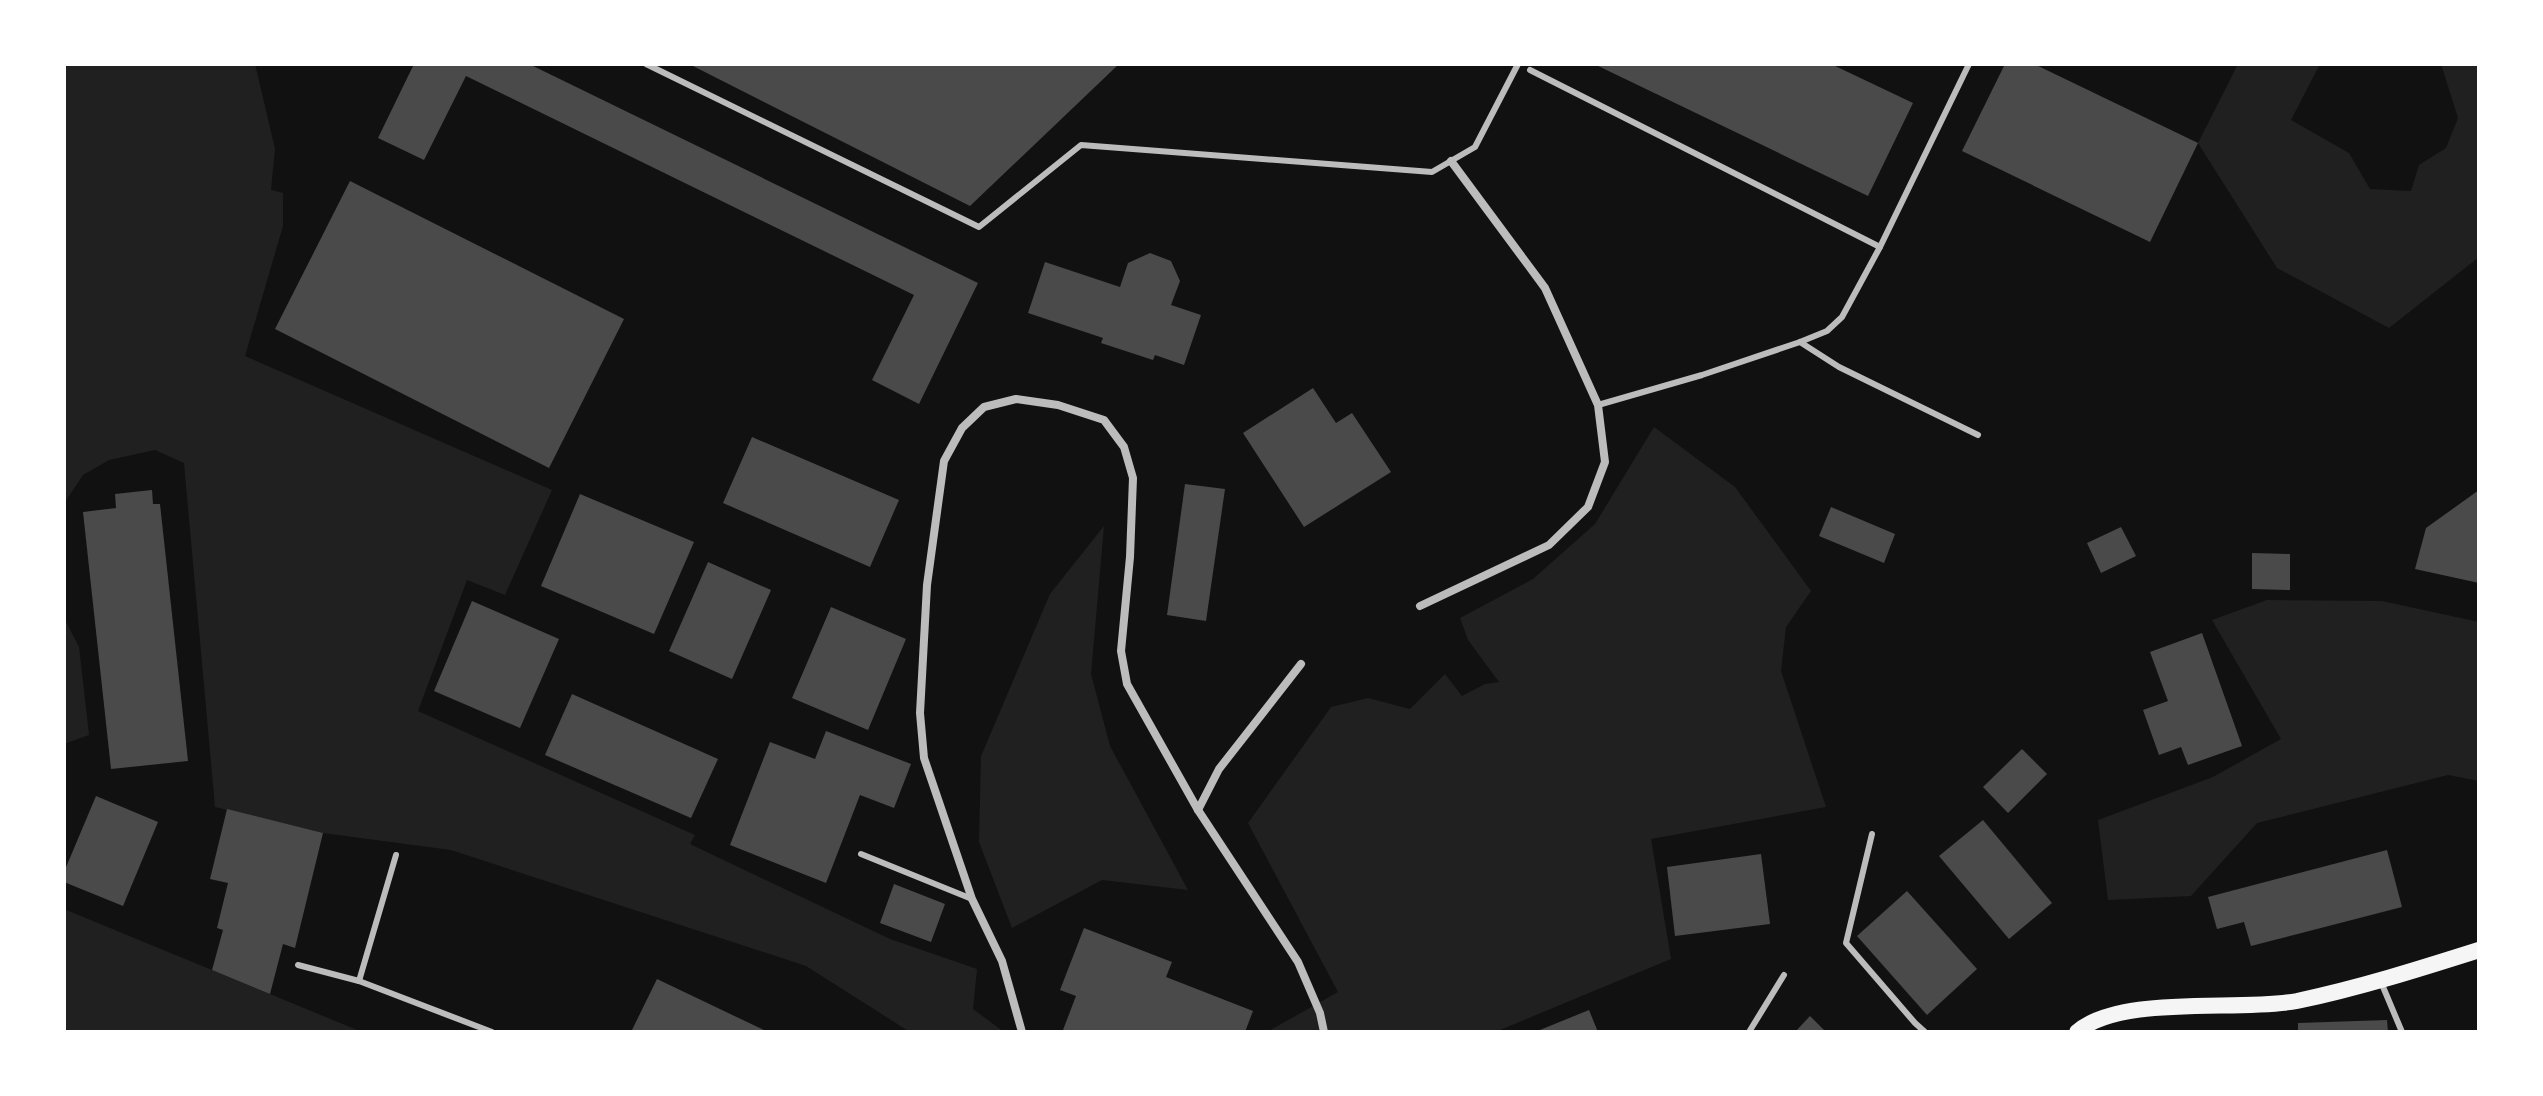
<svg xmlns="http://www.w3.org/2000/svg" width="2543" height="1096" font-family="Commissioner,sans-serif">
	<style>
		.green { fill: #202020 }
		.building { fill: #4a4a4a }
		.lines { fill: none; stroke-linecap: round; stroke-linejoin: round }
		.service { stroke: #bcbcbc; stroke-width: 6 }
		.minor { stroke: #bcbcbc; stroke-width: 8 }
		.secondary { stroke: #f5f5f5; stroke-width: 16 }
	</style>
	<rect width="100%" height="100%" fill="#111"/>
	<g class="green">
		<polygon points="64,64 255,64 275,149 271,190 283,193 283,226 245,356 552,490 505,595 467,580 418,711 695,835 690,844 890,939 977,969 973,1009 1004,1032 910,1032 806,966 451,850 323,833 215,807 184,463 155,450 109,460 83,475 65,502 64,514"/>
		<polygon points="2238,64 2320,64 2291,120 2349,153 2370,189 2411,191 2419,165 2446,148 2458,118 2441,64 2479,64 2479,257 2389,328 2277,268 2198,143"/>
		<polygon points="1654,427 1735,487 1811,591 1786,627 1781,671 1826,807 1651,839 1671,959 1495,1032 1267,1032 1338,992 1248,823 1331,707 1368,698 1410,709 1445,674 1462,696 1485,684 1499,682 1468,640 1460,618 1533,579 1595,524"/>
		<polygon points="1104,526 1091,674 1110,746 1188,890 1102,880 1012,928 979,842 981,756 1050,594"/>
		<polygon points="2267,600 2382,601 2479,622 2479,781 2448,775 2257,823 2191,896 2108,900 2098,820 2213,777 2281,739 2212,620"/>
		<polygon points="64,618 79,647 89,735 64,744"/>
		<polygon points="64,909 362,1032 64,1032"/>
	</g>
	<g class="building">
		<polygon points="414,64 529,64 978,283 919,404 872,380 914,295 466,76 424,160 378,138"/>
		<polygon points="689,64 1119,64 970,206"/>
		<polygon points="1594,64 1831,64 1913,103 1868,196"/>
		<polygon points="2005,64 2034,64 2198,143 2150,242 1962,151"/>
		<polygon points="350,181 624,319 549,468 275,329"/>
		<polygon points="1150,253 1171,261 1180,281 1171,305 1201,315 1184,365 1155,355 1153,360 1101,343 1103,338 1028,313 1045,262 1120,287 1128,263"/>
		<polygon points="1313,388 1336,423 1352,413 1391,472 1304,527 1243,433"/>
		<polygon points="752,437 899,500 870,567 723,503"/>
		<polygon points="1185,484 1225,489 1206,621 1167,615"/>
		<polygon points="152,490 153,504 160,504 188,761 111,769 83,512 116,508 115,494"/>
		<polygon points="2479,490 2479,583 2415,569 2426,528"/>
		<polygon points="580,494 694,542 654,634 541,586"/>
		<polygon points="1831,507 1895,534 1884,563 1819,536"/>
		<polygon points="2121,527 2136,556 2101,573 2087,543"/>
		<polygon points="2252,553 2290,554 2290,590 2252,589"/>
		<polygon points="708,562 771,590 732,679 669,651"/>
		<polygon points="472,601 559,639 520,728 434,691"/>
		<polygon points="831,607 906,639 868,730 792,698"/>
		<polygon points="2202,633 2242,746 2188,765 2181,747 2159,755 2143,710 2168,701 2150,652"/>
		<polygon points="572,694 718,759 691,818 545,755"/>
		<polygon points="826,731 911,764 894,808 860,795 826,883 730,845 770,742 815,759"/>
		<polygon points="2022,749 2047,774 2008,813 1983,787"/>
		<polygon points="96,796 158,822 123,906 64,882 64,872"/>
		<polygon points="227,809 323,833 295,948 283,944 270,994 212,970 223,930 217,928 228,883 210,879"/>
		<polygon points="1983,820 2052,903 2009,939 1939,856"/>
		<polygon points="2387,850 2402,907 2251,946 2244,922 2217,929 2208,897"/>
		<polygon points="1761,854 1770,924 1675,936 1667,867"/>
		<polygon points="894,884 945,904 931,942 880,923"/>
		<polygon points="1907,891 1977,969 1927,1015 1857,936"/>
		<polygon points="1084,928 1172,962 1166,977 1253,1011 1245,1032 1069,1032 1063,1030 1076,996 1060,990"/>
		<polygon points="657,979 768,1032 631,1032"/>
		<polygon points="1589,1010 1598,1032 1535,1032"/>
		<polygon points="1810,1016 1826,1032 1795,1032"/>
		<polygon points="2387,1020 2388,1032 2298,1032 2298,1023"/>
	</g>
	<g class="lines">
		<g class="service">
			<polyline points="646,64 979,227 1081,145 1432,172 1475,147 1518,64"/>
			<polyline points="1530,70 1880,247"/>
			<polyline points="1800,342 1839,367 1978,435"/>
			<polyline points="1598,405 1702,375 1800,342 1827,331 1842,317 1880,247 1969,64"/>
			<polyline points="1872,834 1846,943 1915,1023 1925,1032"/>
			<polyline points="861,854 972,899"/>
			<polyline points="298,965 359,981 492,1032"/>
			<polyline points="359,981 396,855"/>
			<polyline points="2381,982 2402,1032"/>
			<polyline points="1749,1032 1784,975"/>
		</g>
		<g class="minor">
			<polyline points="1420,606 1549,545 1588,507 1605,462 1598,405 1545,288 1451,161"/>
			<polyline points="1198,810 1219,769 1301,664"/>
			<polyline points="1022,1032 1002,961 972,899 924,758 920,713 927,585 944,461 962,428 984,407 1016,399 1058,405 1104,420 1124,447 1133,478 1130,557 1121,651 1127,684 1198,810 1298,962 1320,1013 1324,1032"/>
		</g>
		<path class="secondary" d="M2077,1032C2121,994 2238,1012 2297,1001C2359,988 2419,969 2479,950"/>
	</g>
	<rect width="2543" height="1096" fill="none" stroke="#ffffff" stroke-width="132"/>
</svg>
